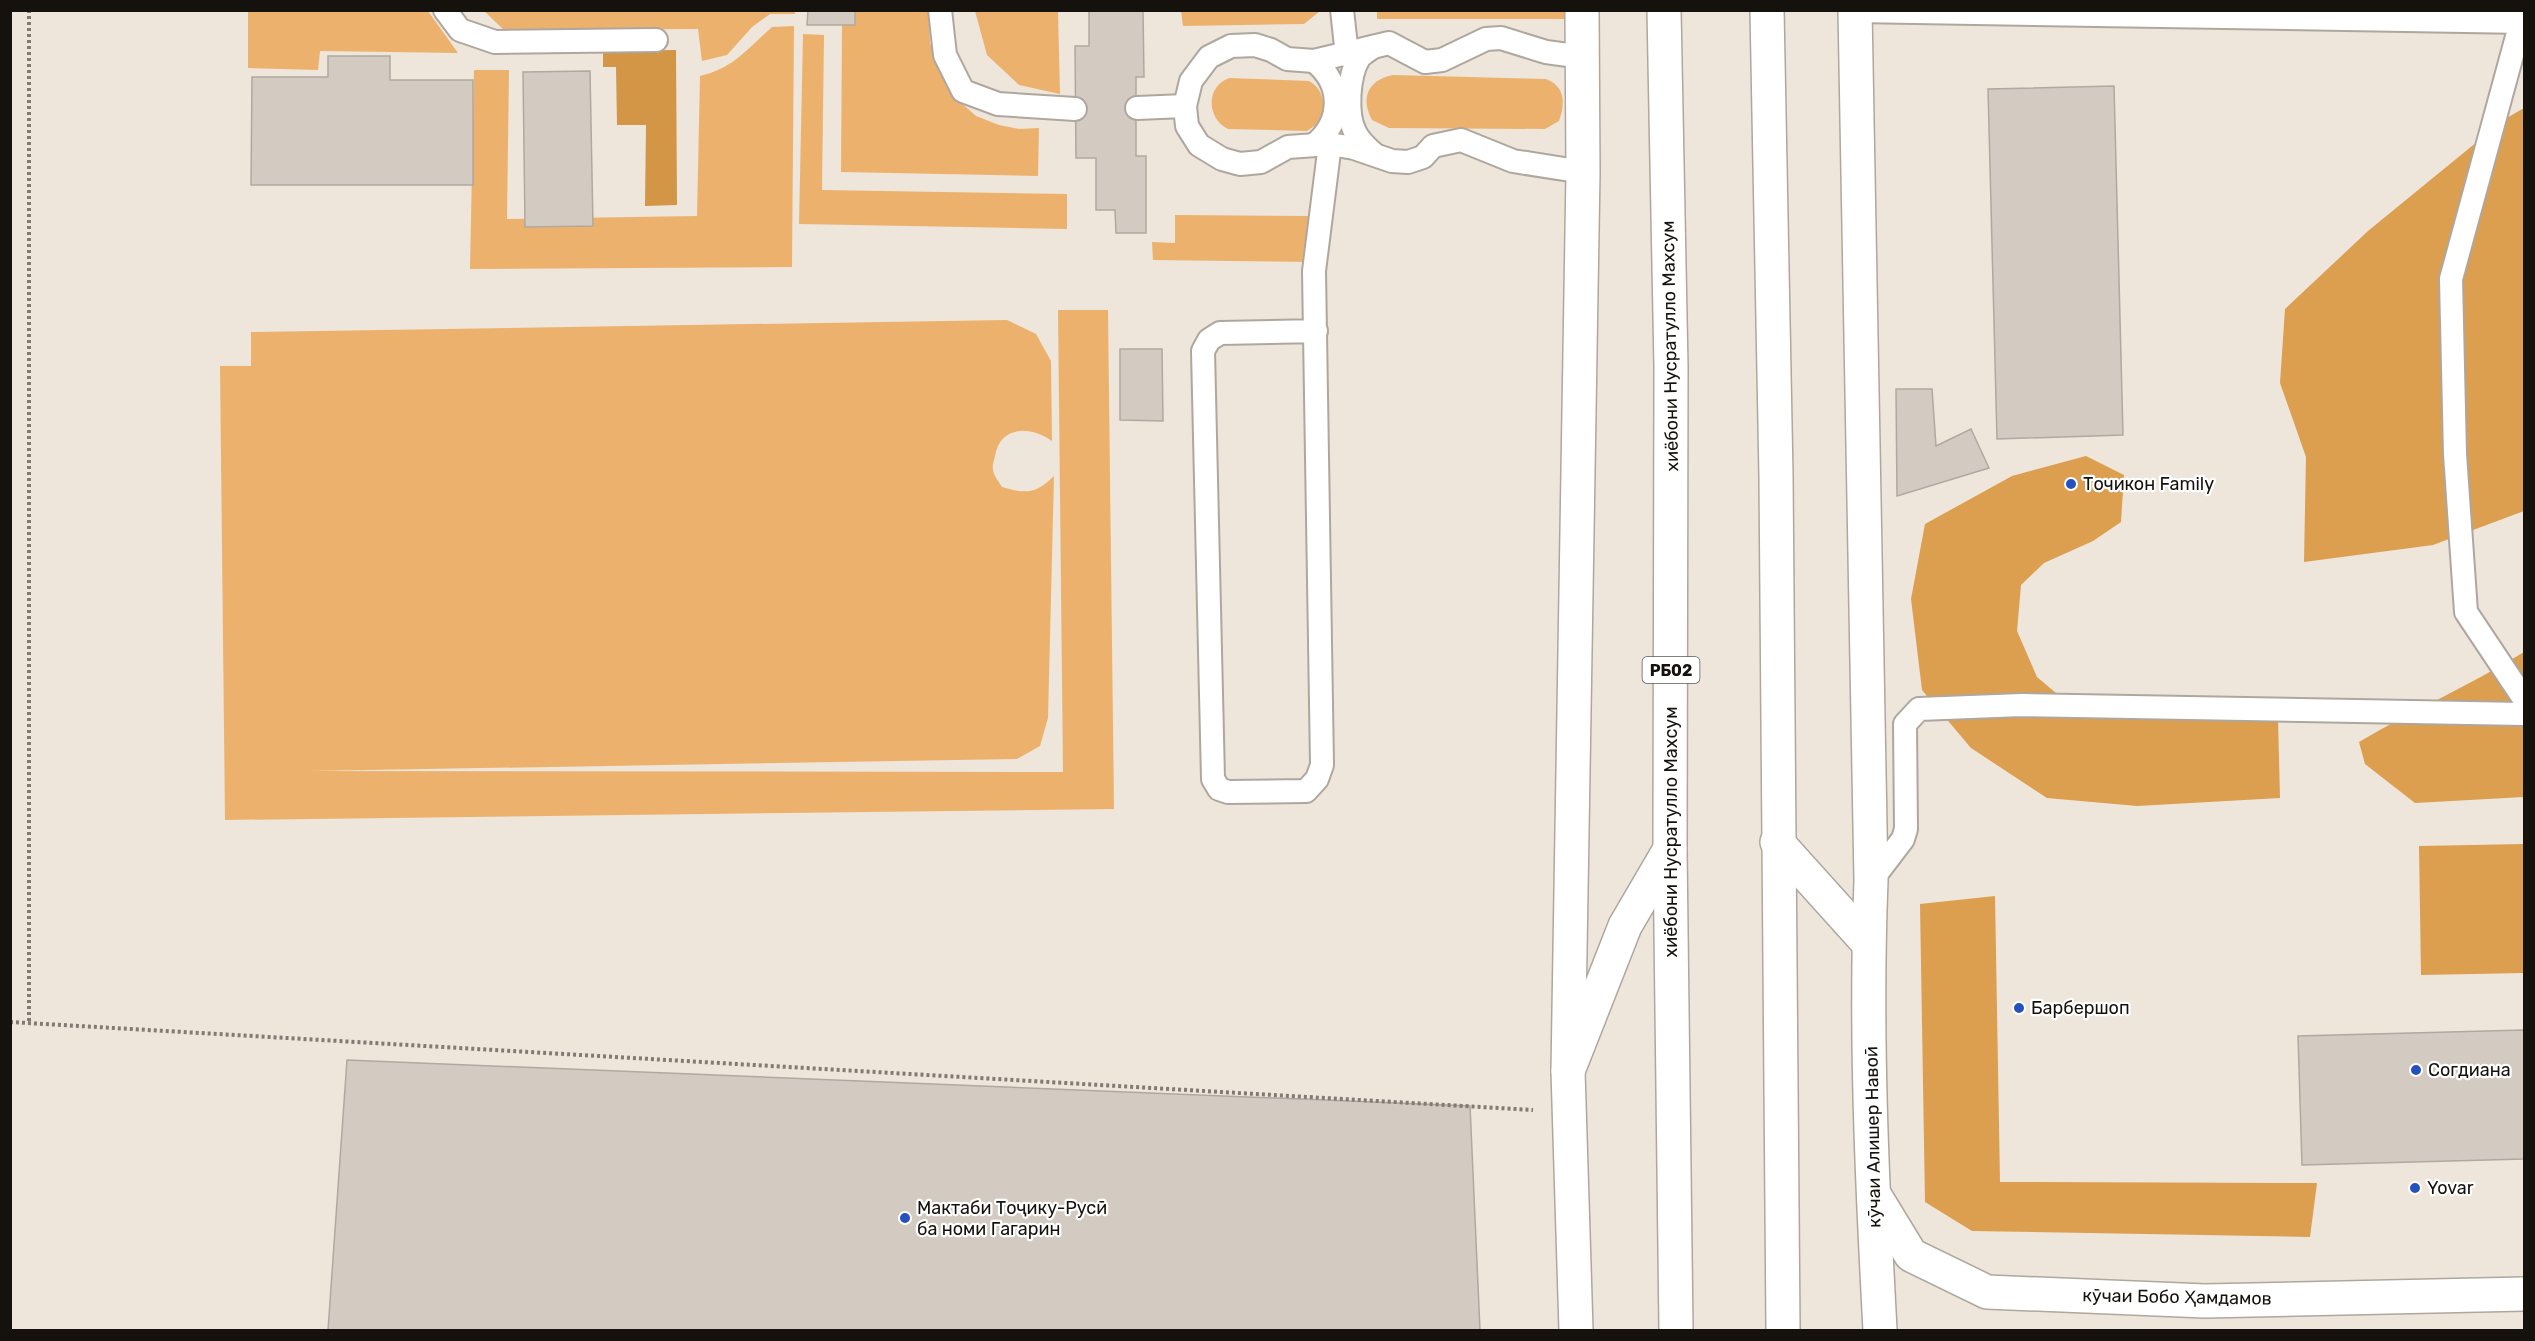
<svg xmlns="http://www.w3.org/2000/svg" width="2535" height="1341" font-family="Rubik,sans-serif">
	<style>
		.green { fill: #ecb26d }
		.forest { fill: #dc9e4f }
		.water { fill: #d39546 }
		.building { fill: #d3cbc1; stroke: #b1a89f; stroke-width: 1.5 }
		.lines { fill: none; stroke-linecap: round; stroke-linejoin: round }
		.lane-casing { stroke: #afa79e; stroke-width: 26 }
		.secondary-casing { stroke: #afa79e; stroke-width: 36 }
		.highway-casing { stroke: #afa79e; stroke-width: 36 }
		.path { stroke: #817b74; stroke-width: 4; stroke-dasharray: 3 3; stroke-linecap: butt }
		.lane { stroke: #fff; stroke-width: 22 }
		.secondary { stroke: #fff; stroke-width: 33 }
		.highway { stroke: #fff; stroke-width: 33 }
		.poi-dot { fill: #2551bf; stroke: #fff; stroke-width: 2 }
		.labels { text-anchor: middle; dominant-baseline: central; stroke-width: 4.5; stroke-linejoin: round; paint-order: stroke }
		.shield { fill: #fff; stroke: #5b5956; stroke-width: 1.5 }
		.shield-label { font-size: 16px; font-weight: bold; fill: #15120e }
		.street-label { font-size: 18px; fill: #15120e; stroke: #fff }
		.poi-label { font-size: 18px; fill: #15120e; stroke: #fff; text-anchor: start }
	</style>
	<rect width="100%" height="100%" fill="#eee5db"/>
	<g class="green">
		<polygon points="1582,10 1582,19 1377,19 1377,11"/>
		<polygon points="248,11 428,11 458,53 320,51 318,70 248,68"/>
		<polygon points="484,11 795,11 795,14 770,14 752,27 727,55 702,61 698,29 504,30"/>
		<polygon points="855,11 929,11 930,43 951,94 976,116 999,125 1019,129 1039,128 1038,176 841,172 842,25 854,25"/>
		<polygon points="975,11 1058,11 1060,94 1019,85 987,55"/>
		<polygon points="1181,11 1181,10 1320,11 1304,24 1183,26"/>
		<path d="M794,26L792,267L470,269L474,70H509L507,219L697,216L700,76C734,68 747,49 772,27Z"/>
		<polygon points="803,34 824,35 822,190 1067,194 1067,229 799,224"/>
		<path d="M1393,75L1546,79C1566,87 1565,104 1559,121L1545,129L1389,128L1372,120C1360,98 1368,80 1393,75Z"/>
		<path d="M1229,78L1309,81C1324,89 1326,106 1320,122L1307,131L1228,129C1207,119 1205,87 1229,78Z"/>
		<polygon points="1175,215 1311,216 1310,262 1153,260 1152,242 1175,243"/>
		<path d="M1058,310H1108L1114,809L225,820L220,366H251V332L1007,320L1036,334L1051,361L1052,441C1031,426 1000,425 995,456C994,460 992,466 993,470C994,476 999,482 1002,487C1026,494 1036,494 1054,476L1048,718L1040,746L1017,759L309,771L1063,772Z"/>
	</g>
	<g class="forest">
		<polygon points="2524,108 2524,511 2433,545 2304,562 2306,457 2280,383 2285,309 2368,231 2505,119"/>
		<polygon points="2086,456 2124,475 2121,522 2093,541 2044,563 2021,585 2017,631 2037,677 2063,699 2278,719 2280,798 2137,806 2047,798 1971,748 1922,690 1911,599 1925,524 2012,476"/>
		<path d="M2524,652V797L2415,803L2365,764L2359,742C2413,710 2471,685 2524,652Z"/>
		<polygon points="2524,844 2524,973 2421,975 2419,846"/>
		<polygon points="1995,896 2000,1182 2317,1183 2310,1237 1972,1231 1925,1202 1920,904"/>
	</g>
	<polygon class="water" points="676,50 677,205 645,206 646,125 617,125 616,67 603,67 603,51"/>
	<g class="building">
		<polygon points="808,10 855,10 855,25 807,25"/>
		<polygon points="1089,10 1143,10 1144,77 1136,77 1136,156 1146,156 1146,233 1116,233 1115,210 1096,210 1096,158 1076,158 1075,46 1089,46"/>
		<polygon points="328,56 390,56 390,80 473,80 473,185 251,185 252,77 328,77"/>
		<polygon points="590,71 593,226 525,227 523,72"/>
		<polygon points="2114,86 2123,435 1997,439 1988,89"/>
		<polygon points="1120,349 1162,349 1163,421 1120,420"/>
		<polygon points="1896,389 1932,389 1936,446 1971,429 1989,468 1897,496"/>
		<polygon points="2524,1030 2524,1159 2302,1165 2298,1036"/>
		<polygon points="347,1060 1470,1106 1480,1330 328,1330"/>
	</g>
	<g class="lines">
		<defs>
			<g id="lane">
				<polyline points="445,10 460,30 495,42 656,40"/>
				<polyline points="940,10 945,55 963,91 998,104 1075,109"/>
				<polyline points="1342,10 1347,55"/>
				<polyline points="1855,11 2524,22"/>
				<polyline points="2521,22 2451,279 2455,454 2466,612 2524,699"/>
				<polyline points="1583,57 1546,52 1501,38 1486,39 1442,60 1425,62 1389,43 1314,61 1287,59 1271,50 1255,45 1231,46 1209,57 1191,81 1185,106 1187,126 1199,145 1222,159 1240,164 1261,162 1288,147 1330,144 1354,148 1392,161 1408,162 1423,157 1433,146 1461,140 1513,161 1583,172"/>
				<path d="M1314,61C1343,84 1343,121 1314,145"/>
				<polyline points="1137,108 1185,106"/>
				<path d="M1373,153C1366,147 1359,141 1355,132C1346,114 1348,76 1359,58C1362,54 1369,50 1373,47"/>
				<polyline points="1316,331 1220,333 1209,340 1203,351 1213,779 1219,789 1228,792 1306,791 1317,779 1322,765 1314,271 1330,144"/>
				<polyline points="1871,881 1903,839 1906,829 1905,724 1919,709 2022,705 2524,714"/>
			</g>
			<g id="secondary">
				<path d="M1855,10L1871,881C1865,1030 1872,1181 1880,1330"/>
				<polyline points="1875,1196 1911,1255 1987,1292 2205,1301 2524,1294"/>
				<polyline points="1576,1330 1568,1071 1583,172 1582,10"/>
			</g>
			<g id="highway">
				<polyline points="1664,10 1671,367 1670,849 1676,1330"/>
				<polyline points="1767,10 1776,476 1783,1330"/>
				<polyline points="1777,842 1868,943"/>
				<polyline points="1568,1071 1625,926 1670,849"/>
			</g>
		</defs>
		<use href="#lane" class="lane-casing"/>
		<use href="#secondary" class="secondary-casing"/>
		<use href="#highway" class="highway-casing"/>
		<g class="path">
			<polyline points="29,10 29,1024"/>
			<polyline points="10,1022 1533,1110"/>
		</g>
		<use href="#lane" class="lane"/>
		<use href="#secondary" class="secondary"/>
		<use href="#highway" class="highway"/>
	</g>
	<g class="poi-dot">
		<circle cx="2071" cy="484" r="6"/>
		<circle cx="2019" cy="1008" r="6"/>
		<circle cx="2416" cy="1070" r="6"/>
		<circle cx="2415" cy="1188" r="6"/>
		<circle cx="905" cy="1218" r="6"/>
	</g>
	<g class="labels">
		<rect class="shield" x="1642.5" y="657" width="57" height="26" rx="4.5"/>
		<g class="shield-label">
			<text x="1671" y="670">РБ02</text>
		</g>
		<g class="street-label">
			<text transform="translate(1670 346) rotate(-91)">хиёбони Нусратулло Махсум</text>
			<text transform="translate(1671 832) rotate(-90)">хиёбони Нусратулло Махсум</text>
			<text transform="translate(1873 1137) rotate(-91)">кӯчаи Алишер Навоӣ</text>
			<text transform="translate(2177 1297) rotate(1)">кӯчаи Бобо Ҳамдамов</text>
		</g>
		<g class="poi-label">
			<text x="2083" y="484">Точикон Family</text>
			<text x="2031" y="1008">Барбершоп</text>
			<text x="2428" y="1070">Согдиана</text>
			<text x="2427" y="1188">Yovar</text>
			<text x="917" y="1208">Мактаби Тоҷику-Русӣ<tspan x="917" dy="21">ба номи Гагарин</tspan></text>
		</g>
	</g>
	<rect width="2535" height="1341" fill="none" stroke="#15120e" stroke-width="24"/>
</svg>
